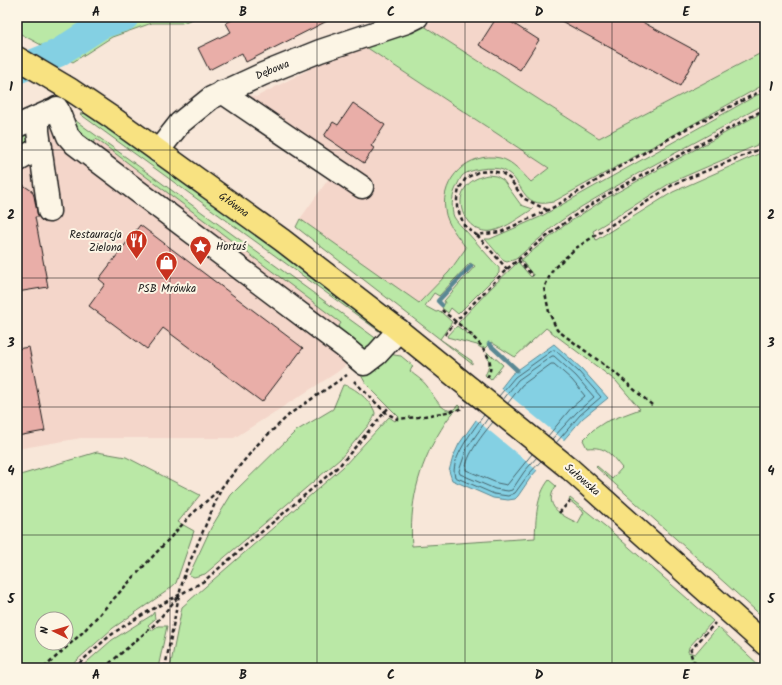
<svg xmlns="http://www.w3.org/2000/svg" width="782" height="685" font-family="Kalam,sans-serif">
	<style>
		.built { fill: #f4d6ca }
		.green { fill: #bae8a6; stroke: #6b8261; fill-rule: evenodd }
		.water { fill: #84d0e3; stroke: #5a8893 }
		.pier { fill: #f8e7d9 }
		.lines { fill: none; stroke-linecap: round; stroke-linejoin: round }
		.shore { stroke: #46646c; stroke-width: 1 }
		.stream { stroke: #5a8893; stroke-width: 4.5 }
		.river { stroke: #84d0e3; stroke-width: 28 }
		.building { fill: #e9aea8; stroke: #1c1c1c }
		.minor-casing { stroke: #1c1c1c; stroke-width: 25 }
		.major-casing { stroke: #1c1c1c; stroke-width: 25 }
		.path { stroke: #1c1c1c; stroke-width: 2.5; stroke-dasharray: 4 3; stroke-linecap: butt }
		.minor { stroke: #fcf5e5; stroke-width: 22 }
		.major { stroke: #f8e281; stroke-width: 22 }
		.major-bridge-casing { stroke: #1c1c1c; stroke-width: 25; stroke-linecap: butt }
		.major-bridge { stroke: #f8e281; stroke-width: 22 }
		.grid { fill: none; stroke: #1c1c1c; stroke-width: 1; stroke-opacity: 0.55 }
		.labels { text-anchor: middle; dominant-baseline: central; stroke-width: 4; stroke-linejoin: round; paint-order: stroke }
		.street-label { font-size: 11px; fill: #1c1c1c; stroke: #fcf5e5 }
		.poi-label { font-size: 11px; fill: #1c1c1c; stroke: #fcf5e5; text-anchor: end }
		.neatline { fill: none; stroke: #1c1c1c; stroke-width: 1.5 }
		.grid-label { font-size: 13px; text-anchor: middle; font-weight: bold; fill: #1c1c1c }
	</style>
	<rect width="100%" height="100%" fill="#f8e7d9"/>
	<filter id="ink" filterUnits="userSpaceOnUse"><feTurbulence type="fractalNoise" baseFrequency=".025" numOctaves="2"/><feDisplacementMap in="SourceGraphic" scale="8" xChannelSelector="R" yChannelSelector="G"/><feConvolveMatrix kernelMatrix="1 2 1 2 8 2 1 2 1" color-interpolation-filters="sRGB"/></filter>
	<g filter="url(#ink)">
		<g class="built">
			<polygon points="440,17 765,17 765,51 599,138 424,26"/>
			<polygon points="363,45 550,168 531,182 517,167 479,157 449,182 451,227 466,247 449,272 419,303 300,219 332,174 242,93 256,97 308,70 310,65"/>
			<polygon points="72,118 374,337 365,350 336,373 234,438 81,438 17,449 17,131 47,132"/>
		</g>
		<g class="green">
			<polygon points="17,17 198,17 182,23 152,23 112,37 73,62 17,32"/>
			<path d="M424,26L599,138L765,51V84L553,202C519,210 525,179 503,170C494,166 468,169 462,176C459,180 457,186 455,190C452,197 451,210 454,217C457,222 462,227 466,231C477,243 488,256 499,268V273L458,314L451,308L448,313L442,308L445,303L444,301L475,266L470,263L439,296L434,293L425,306L436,312L440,311L452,322L440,339L472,361V364L296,227L300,219L419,303L449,272L466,248C458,236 447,225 445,210C440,179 469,151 500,158C513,161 522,173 531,182L549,168L363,45Z"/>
			<polygon points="765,93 765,104 637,174 581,207 555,225 516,259 507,262 504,261 485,239 490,239 540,217 757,95"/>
			<path d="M765,111V140L764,142L672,182L593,231L596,240L673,192L765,151V619L596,467L597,466L612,479L622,468C611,455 607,446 587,448L583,440L593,430L605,422L640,409L616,381L546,328L515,357L491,342L485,348H481L477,345L447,337L457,326L472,337L473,335L458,323L492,287L518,262L531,277L533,275L521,260L565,225L605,199Z"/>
			<polygon points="89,113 295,261 382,331 383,334 80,114"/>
			<polygon points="72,118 374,337 382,343 373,351 362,350 335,332 341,323 96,139 89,148 78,138"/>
			<polygon points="27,127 30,136 26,143 20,148 17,143 17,131"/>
			<path d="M488,175L496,176L503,180L521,205L533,209C521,216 507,228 492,231C461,236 443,183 488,175Z"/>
			<path d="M388,351L394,355L401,356L413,366L410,371C415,376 423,380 427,386C432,393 446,422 458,405L460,407C450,414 445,423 439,433C418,467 409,506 412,546L535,538C536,519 536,496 549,480L556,486C542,506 562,516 578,523L584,512L569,500L570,498L605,526L713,621L689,647L688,652L695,654L718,627L761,667L760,668H170L182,607L343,467L389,417L395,421L399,417L366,384L361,375Z"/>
			<path d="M487,352L492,357L493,356L503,365L491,380L485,375C490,368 489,361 487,352Z"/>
			<path d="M343,385C353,385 373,403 375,413C375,416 373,419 371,422L340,459L205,574L194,577L189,575L211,528L231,495L296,431L333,409Z"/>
			<path d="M97,452L126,457L200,495L178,522L194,531L176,583L167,591L113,628L68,668H17V476ZM42,619H66V643H42Z"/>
			<polygon points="154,612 155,619 148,625 152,630 158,626 167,626 158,668 80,668 112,640 152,615"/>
		</g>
		<polygon class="water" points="554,344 582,369 608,398 583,418 531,477 518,496 515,499 508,500 493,498 452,480 449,471 453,457 459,444 476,420 512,374"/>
		<polygon class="pier" points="499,387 565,441 539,472 474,418"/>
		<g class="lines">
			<g class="shore">
				<polyline points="499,396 515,377 553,350 555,350 579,372 601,397 580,415 556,443"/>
				<polyline points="503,400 518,380 552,356 554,356 576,376 594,397 577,412 552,439"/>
				<polyline points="508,403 522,385 551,364 554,364 572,380 585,396 572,407 548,436"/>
				<path d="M484,415C474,429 449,460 455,477L494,494L508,496L515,493L528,475L541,461"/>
				<polyline points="488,418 467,448 459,471 460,474 495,489 508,491 512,490 524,472 537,457"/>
				<path d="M493,422C484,433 465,456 466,470L497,483L507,485L532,454"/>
			</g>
			<g class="stream">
				<polyline points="442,305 438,301 471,266"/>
				<polyline points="489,344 517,370"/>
			</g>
			<polyline class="river" points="17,70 58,53 101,25 125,17"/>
		</g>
		<g class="building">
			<polygon points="238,17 335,17 246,62 242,53 209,70 198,48 231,32 226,23"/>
			<polygon points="497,17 503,17 539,40 520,70 479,45"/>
			<polygon points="554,17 633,17 698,52 680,86"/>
			<polygon points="353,103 385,125 371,146 374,148 364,163 324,136 333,122 338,125"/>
			<polygon points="17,181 32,191 34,196 38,217 35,217 48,287 17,292"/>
			<polygon points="140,225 303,348 262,402 163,328 147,349 89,306 105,284 99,279"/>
			<polygon points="29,347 45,431 17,436 17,349"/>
		</g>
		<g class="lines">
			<defs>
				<g id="minor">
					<polyline points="222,92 362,187"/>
					<polyline points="57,108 68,136 75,144 343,346 364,364 377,354 399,330"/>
					<polyline points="38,117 38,131 49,211"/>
					<polyline points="17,126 51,111"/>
					<path id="s1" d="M158,151L180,123L211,98L263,74L320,51L407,22L417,17"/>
					<polyline points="17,161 41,147"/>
				</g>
				<g id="major">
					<path id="s2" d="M17,58L71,90L114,119L282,240L392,325L471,389"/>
					<polyline points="570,469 765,644"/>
				</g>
			</defs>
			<use href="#minor" class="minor-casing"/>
			<use href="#major" class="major-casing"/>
			<g class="path">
				<polyline points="547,210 523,198 510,179 502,173 490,171 478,172 466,178 459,189 457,199 457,207 464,225 476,235 501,232 554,207 612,171 688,128 765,89"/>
				<polyline points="477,235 507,269"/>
				<polyline points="518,260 533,276"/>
				<path d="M442,310C457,324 505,355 486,379"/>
				<polyline points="445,335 455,322 507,269 538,243 571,218 606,195 765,109"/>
				<polyline points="354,381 385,412 397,419 418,417 442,413 457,410 462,408 464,406"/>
				<polyline points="652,405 614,372 557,330 549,312 544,288 553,269 576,248 674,184 765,147"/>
				<polyline points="559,513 570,501"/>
				<polyline points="44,668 83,632 192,514 220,489"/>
				<path d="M74,668C89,655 103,640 118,630C146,611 175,598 204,581L340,465L389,407"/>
				<polyline points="104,668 153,626 178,597"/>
				<polyline points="165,668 179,595 185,573 222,487 258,444 291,413 347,375"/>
				<polyline points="709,668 693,661 690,651 715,623"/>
			</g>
			<use href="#minor" class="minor"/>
			<use href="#major" class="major"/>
			<defs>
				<polyline id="major-bridge" points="471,389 570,469"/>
			</defs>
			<use href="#major-bridge" class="major-bridge-casing"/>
			<use href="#major-bridge" class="major-bridge"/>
		</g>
	</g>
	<path class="grid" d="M170,17V668M317,17V668M465,17V668M612,17V668M17,150H765M17,278H765M17,407H765M17,535H765"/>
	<defs>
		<symbol id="restaurant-pin" viewBox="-11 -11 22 30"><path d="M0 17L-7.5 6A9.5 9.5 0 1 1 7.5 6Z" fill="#c8321e" stroke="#fcf5e5"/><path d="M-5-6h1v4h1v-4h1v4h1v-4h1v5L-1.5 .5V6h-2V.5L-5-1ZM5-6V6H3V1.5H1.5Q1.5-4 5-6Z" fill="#fff"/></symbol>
		<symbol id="sight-pin" viewBox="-11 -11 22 30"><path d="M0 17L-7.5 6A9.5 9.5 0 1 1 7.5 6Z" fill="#c8321e" stroke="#fcf5e5"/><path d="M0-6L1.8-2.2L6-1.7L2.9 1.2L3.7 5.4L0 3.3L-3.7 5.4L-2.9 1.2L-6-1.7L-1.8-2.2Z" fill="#fff"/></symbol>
		<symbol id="shop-pin" viewBox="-11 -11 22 30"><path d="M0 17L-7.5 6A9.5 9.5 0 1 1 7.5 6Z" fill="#c8321e" stroke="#fcf5e5"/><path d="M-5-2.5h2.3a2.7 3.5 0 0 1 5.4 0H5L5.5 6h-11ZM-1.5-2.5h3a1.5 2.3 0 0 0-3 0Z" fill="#fff"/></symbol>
	</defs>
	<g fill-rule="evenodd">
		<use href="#restaurant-pin" x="124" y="228" width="25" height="34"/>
		<use href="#sight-pin" x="188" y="234" width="25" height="34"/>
		<use href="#shop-pin" x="154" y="250" width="25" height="34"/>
	</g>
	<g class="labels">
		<g class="street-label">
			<text stroke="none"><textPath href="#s1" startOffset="143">Dębowa</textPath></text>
			<text stroke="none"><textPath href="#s2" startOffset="262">Główna</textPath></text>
			<text transform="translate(582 480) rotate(41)">Sułowska</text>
		</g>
		<g class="poi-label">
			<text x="122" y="235">Restauracja<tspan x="122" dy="13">Zielona</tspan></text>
			<text x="216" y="247" text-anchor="start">Hortuś</text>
			<text x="167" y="289" text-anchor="middle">PSB Mrówka</text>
		</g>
	</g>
	<rect width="782" height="685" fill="none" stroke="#fcf5e5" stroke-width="44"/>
	<g transform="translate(54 631) rotate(275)"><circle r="19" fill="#fcf5e5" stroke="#a29e95"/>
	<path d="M0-3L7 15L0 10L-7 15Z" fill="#c8321e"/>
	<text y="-6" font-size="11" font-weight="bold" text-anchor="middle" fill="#1c1c1c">N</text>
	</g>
	<rect x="22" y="22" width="738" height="641" class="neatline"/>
	<g class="grid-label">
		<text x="96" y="16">A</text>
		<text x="243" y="16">B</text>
		<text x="391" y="16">C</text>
		<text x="539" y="16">D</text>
		<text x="686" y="16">E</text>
		<text x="11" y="91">1</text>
		<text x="771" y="91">1</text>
		<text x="11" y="219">2</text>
		<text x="771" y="219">2</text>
		<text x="11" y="347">3</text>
		<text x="771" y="347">3</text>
		<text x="11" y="475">4</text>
		<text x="771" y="475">4</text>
		<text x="11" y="603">5</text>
		<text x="771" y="603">5</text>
		<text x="96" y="679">A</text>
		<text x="243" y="679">B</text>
		<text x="391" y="679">C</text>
		<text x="539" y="679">D</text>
		<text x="686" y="679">E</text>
	</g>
</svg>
